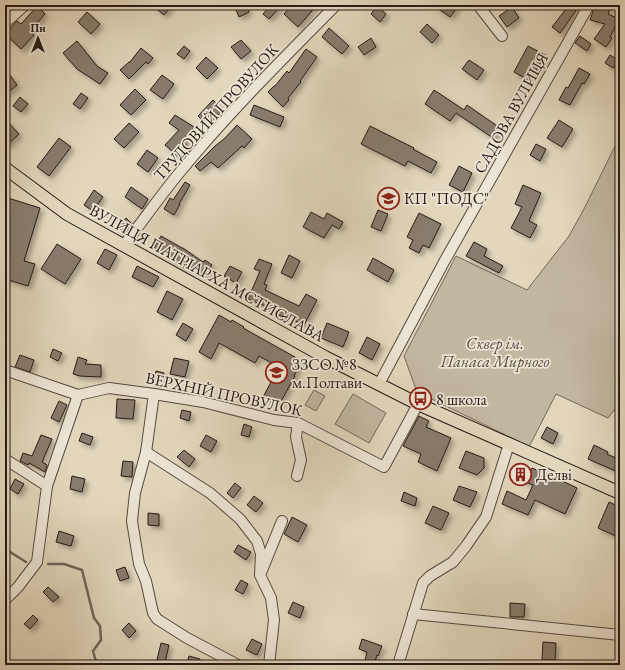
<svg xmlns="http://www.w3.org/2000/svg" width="625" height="670" font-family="'EB Garamond',serif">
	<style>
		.green { fill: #c2b7a1; stroke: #74685c }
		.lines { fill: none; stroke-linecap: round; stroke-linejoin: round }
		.stream { stroke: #716558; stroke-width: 2.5 }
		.building { fill: #887c6d; stroke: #271a16; filter: url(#shadow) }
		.minor-casing { stroke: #564940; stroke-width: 12 }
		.major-casing { stroke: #271a16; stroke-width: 14 }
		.minor { stroke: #ece5d4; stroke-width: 10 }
		.major { stroke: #e2d7bd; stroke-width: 12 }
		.labels { text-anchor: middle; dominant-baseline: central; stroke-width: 3.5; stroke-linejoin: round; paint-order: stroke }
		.street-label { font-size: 16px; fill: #271a16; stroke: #ece5d4 }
		.poi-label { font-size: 16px; fill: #271a16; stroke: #ece5d4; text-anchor: start }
		.park-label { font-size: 16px; font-style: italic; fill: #564940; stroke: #ece5d4 }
	</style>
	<defs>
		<filter id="shadow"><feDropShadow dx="3.5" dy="3.5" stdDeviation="2" flood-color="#0004"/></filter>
	</defs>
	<rect width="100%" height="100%" fill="#e2d7bd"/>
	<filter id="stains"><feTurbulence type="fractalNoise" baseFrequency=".005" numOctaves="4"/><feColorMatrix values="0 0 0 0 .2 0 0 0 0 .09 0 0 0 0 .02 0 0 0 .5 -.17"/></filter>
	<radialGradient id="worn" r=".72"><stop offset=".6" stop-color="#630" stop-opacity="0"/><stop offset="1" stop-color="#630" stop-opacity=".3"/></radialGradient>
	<g class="green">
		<polygon points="620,136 620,413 614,410 608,418 556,394 529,447 518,441 417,392 404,356 456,256 527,290 569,236 585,207"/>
		<polygon points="314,390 325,396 316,411 305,405"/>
		<polygon points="353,394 386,413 369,443 335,424"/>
	</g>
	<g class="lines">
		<g class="stream">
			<polyline points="5,547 7,550 26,562"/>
			<polyline points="48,564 64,564 82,570 94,618 100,626 101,640 93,651 97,665"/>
		</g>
	</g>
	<g class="building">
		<polygon points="152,5 172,5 164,15"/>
		<polygon points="234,5 246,5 249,12 239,17"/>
		<polygon points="271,5 282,5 269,19 263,14"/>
		<polygon points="292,5 317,5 298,27 284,14"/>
		<polygon points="433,5 459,5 450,17"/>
		<polygon points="569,5 580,5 560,33 552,27"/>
		<polygon points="595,5 611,5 608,14 619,19 610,37 612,38 606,47 594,39 605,24 590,20"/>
		<polygon points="37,6 45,14 30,31 34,35 21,49 5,34 17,21 21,24"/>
		<polygon points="377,6 386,14 380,22 371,14"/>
		<polygon points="512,7 519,18 507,27 499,16"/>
		<polygon points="87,12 100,24 91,34 78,22"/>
		<polygon points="427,24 439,35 432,43 420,32"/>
		<polygon points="329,28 349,46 342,54 322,37"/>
		<polygon points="580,36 591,44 587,51 575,43"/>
		<polygon points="371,38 376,47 364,55 358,47"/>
		<polygon points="241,40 251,51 241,59 231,47"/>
		<polygon points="77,41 97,66 108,73 100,84 77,69 63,53"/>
		<polygon points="184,46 190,51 184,59 177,54"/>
		<polygon points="528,46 545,55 530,81 514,72"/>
		<polygon points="141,48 153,58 148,64 146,62 129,79 120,70 129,62 130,62"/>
		<polygon points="306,49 317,57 300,81 301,82 288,98 289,100 283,107 268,92 274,86 275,86 287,71 289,73"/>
		<polygon points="610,55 618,60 613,68 605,63"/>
		<polygon points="206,57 218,68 207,79 196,68"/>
		<polygon points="469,60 484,70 477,80 462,69"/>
		<polygon points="579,68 590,74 584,84 582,83 570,105 559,100 566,87 568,88"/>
		<polygon points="10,75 17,85 5,95 5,79"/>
		<polygon points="162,75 174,84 163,99 150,90"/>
		<polygon points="135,89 146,100 131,115 120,105"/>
		<polygon points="434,90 464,110 467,105 500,128 493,138 456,113 450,121 425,104"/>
		<polygon points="81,93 88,98 80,109 73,104"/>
		<polygon points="20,97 28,104 21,112 13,106"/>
		<polygon points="213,100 223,110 208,126 198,116"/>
		<polygon points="254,105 284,117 280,127 250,115"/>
		<polygon points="175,115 194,127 184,143 191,149 181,159 165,145 179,130 169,123"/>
		<polygon points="5,119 19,134 5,147"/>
		<polygon points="559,120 573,129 562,147 547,138"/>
		<polygon points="129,123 139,132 124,148 114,139"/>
		<polygon points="237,125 252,139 244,148 242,146 218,168 211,162 200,171 195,166 214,147 225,138"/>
		<polygon points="370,126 414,148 413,149 437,162 431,173 408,161 405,166 361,144"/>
		<polygon points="59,138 71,147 49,176 37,167"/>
		<polygon points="536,144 546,149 540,161 530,155"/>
		<polygon points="147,150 158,158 148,172 137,164"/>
		<polygon points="459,166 472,173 463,192 449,185"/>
		<polygon points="185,182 190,185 179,204 180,204 174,215 164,209 170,198 173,200"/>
		<polygon points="523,185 541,193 529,221 537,225 530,238 511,228 522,207 515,204"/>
		<polygon points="131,187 148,199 142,209 125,197"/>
		<polygon points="94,190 103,197 93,211 84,205"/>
		<polygon points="8,198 40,208 24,261 35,264 28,286 5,279 5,207"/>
		<polygon points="378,210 388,214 381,231 371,227"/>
		<polygon points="311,212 324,219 327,213 343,222 339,229 332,225 324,238 303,227"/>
		<polygon points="419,213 441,224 429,248 423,245 419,253 409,248 413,240 407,237"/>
		<polygon points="126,218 132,224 124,235 117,228"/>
		<polygon points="161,236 182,248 183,248 203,262 205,260 212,265 205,276 190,266 187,269 154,248"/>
		<polygon points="474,242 487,249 484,256 503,266 499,273 466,256"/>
		<polygon points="57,244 81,259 65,284 41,269"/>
		<polygon points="105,249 117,255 109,270 97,263"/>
		<polygon points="289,255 300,261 292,278 281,273"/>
		<polygon points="373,258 394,270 388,282 367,270"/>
		<polygon points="259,259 272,264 264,284 267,285 265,290 299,306 306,294 317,300 304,325 284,316 283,317 264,308 265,306 248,299 260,271 254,269"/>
		<polygon points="137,266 159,277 153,287 132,277"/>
		<polygon points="230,266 242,272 236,283 224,276"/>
		<polygon points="167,291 183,299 172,320 157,312"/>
		<polygon points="219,315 231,322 232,320 244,327 243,328 302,361 294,376 295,376 279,405 263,397 279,367 259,356 255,363 219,343 211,359 199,352"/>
		<polygon points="183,323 193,329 186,341 176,335"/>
		<polygon points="327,323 349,332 343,347 321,338"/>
		<polygon points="367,337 380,344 372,360 359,353"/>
		<polygon points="53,349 62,353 58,361 50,357"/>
		<polygon points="20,355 34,360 30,372 15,367"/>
		<polygon points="78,357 87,360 85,364 101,365 101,377 80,376 73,374"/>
		<polygon points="174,358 189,361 185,377 170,374"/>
		<polygon points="156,371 164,373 161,384 153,383"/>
		<polygon points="117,399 135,400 133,419 116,418"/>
		<polygon points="59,401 67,405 59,422 51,418"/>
		<polygon points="182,410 191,412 189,421 180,418"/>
		<polygon points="419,416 429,421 426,427 451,438 437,471 418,462 421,454 403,446"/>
		<polygon points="244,424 252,427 249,437 241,435"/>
		<polygon points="547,427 558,433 553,444 541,438"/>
		<polygon points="82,433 93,437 90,445 79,441"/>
		<polygon points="41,435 52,439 42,462 47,465 45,472 29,463 28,465 20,461 23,453 32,456"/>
		<polygon points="206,435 217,441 211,452 200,446"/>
		<polygon points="594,445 608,452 607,454 620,460 620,473 588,459"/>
		<polygon points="184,450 195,459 189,467 177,457"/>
		<polygon points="466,451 484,458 484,468 477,475 459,468"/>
		<polygon points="123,461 133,462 132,477 121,476"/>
		<polygon points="516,466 530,472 532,468 556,478 577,488 565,514 535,500 528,515 502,504 507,491 526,500 533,485 512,477"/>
		<polygon points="72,476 85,479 82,492 70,489"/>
		<polygon points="15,479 24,484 18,494 10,489"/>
		<polygon points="235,483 241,488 233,498 227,493"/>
		<polygon points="459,486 477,492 470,507 453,500"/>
		<polygon points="404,492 417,498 415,506 401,501"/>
		<polygon points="254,496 263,503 256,512 247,505"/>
		<polygon points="609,502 620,507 620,538 598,528"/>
		<polygon points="433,506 449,513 441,530 425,523"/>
		<polygon points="148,513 159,514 159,526 148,525"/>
		<polygon points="292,517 307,525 298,542 284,534"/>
		<polygon points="59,531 74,536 71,546 56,542"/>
		<polygon points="238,545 251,552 246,560 234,552"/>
		<polygon points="125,567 129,578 120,581 116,570"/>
		<polygon points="241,580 248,584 243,594 235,590"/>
		<polygon points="48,587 59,597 53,602 43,592"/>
		<polygon points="293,602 304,607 300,618 288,613"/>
		<polygon points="510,603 525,604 524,617 510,617"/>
		<polygon points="33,615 38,620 30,629 24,624"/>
		<polygon points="129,623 136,631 129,638 122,630"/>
		<polygon points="252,639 262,644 257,655 246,650"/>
		<polygon points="362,639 382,646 378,656 377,655 374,665 364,665 367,652 359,649"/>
		<polygon points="543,642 556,643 555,660 542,660"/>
		<polygon points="161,643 169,645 165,662 157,660"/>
		<polygon points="189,656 200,659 199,665 187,663"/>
	</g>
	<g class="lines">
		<defs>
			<g id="minor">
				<polyline points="478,5 502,36"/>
				<polyline points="5,23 25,5"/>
				<path d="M124,245C143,221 160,196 180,172C228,113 283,59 336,5"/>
				<polyline points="5,370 78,395 109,388 154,394 203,402 274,420 298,423 384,467 418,404"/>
				<polyline points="379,384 444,262 589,5"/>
				<polyline points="154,394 146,452 135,493 132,521 139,564 146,581 153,613 157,619 187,638 238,665"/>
				<polyline points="146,452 210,493 240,519 257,541 261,554 260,575"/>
				<polyline points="5,459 47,486"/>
				<polyline points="297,476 301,460 296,437 298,423"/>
				<polyline points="5,600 18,587 37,562 47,486 78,395"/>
				<polyline points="413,614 620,635"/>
				<polyline points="269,665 274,620 271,598 260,575 282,521"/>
				<polyline points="398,665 423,583 430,576 453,562 466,546 486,517 509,444"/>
			</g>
			<polyline id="major" points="5,168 67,214 325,357 418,404 620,493"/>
		</defs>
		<use href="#minor" class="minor-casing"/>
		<use href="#major" class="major-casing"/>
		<use href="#minor" class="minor"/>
		<use href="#major" class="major"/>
	</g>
	<defs>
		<symbol id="school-ring" viewBox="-11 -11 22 22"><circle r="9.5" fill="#ece5d4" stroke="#8f2418" stroke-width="1.5"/><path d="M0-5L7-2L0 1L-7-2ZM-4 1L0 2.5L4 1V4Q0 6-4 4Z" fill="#8f2418"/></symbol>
		<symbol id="bus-ring" viewBox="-11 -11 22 22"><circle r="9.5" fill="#ece5d4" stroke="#8f2418" stroke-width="1.5"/><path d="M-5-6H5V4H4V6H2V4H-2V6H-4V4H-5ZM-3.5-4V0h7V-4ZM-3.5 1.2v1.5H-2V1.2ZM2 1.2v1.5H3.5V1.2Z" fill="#8f2418"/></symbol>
		<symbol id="building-ring" viewBox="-11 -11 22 22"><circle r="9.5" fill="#ece5d4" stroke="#8f2418" stroke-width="1.5"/><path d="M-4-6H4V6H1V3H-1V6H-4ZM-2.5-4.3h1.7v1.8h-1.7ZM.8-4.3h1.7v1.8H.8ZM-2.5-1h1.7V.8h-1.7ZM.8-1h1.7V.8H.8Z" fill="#8f2418"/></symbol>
	</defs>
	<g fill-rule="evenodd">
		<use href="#school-ring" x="376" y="186" width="25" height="25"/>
		<use href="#school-ring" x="264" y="360" width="25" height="25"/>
		<use href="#bus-ring" x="408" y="386" width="25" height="25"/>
		<use href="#building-ring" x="508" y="462" width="25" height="25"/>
	</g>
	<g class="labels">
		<g class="street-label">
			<text transform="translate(216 112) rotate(-48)">ТРУДОВИЙ ПРОВУЛОК</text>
			<text transform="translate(511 113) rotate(-61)">САДОВА ВУЛИЦЯ</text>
			<text transform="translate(207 273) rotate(29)">ВУЛИЦЯ ПАТРІАРХА МСТИСЛАВА</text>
			<text transform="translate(224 394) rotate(12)">ВЕРХНІЙ ПРОВУЛОК</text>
		</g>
		<g class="poi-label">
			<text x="404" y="198">КП "ПОДС"</text>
			<text x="292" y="364">ЗЗСО №8<tspan x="292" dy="18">м.Полтави</tspan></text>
			<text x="436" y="399">8 школа</text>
			<text x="536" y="474">Делві</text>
		</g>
		<g class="park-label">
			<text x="495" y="343">Сквер ім.<tspan x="495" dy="18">Панаса Мирного</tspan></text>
		</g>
	</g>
	<rect width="625" height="670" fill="none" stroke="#e2d7bd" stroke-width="20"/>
	<rect x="6" y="6" width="613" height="658" fill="none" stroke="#271a16" stroke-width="2"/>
	<rect x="10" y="10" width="605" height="650" fill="none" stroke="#271a16"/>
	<g transform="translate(38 38)" stroke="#ece5d4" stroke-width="3" paint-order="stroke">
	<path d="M0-3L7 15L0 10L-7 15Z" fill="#271a16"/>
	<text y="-6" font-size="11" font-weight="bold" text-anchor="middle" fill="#271a16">Пн</text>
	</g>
	<rect width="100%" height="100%" filter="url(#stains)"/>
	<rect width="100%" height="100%" fill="url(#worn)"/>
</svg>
